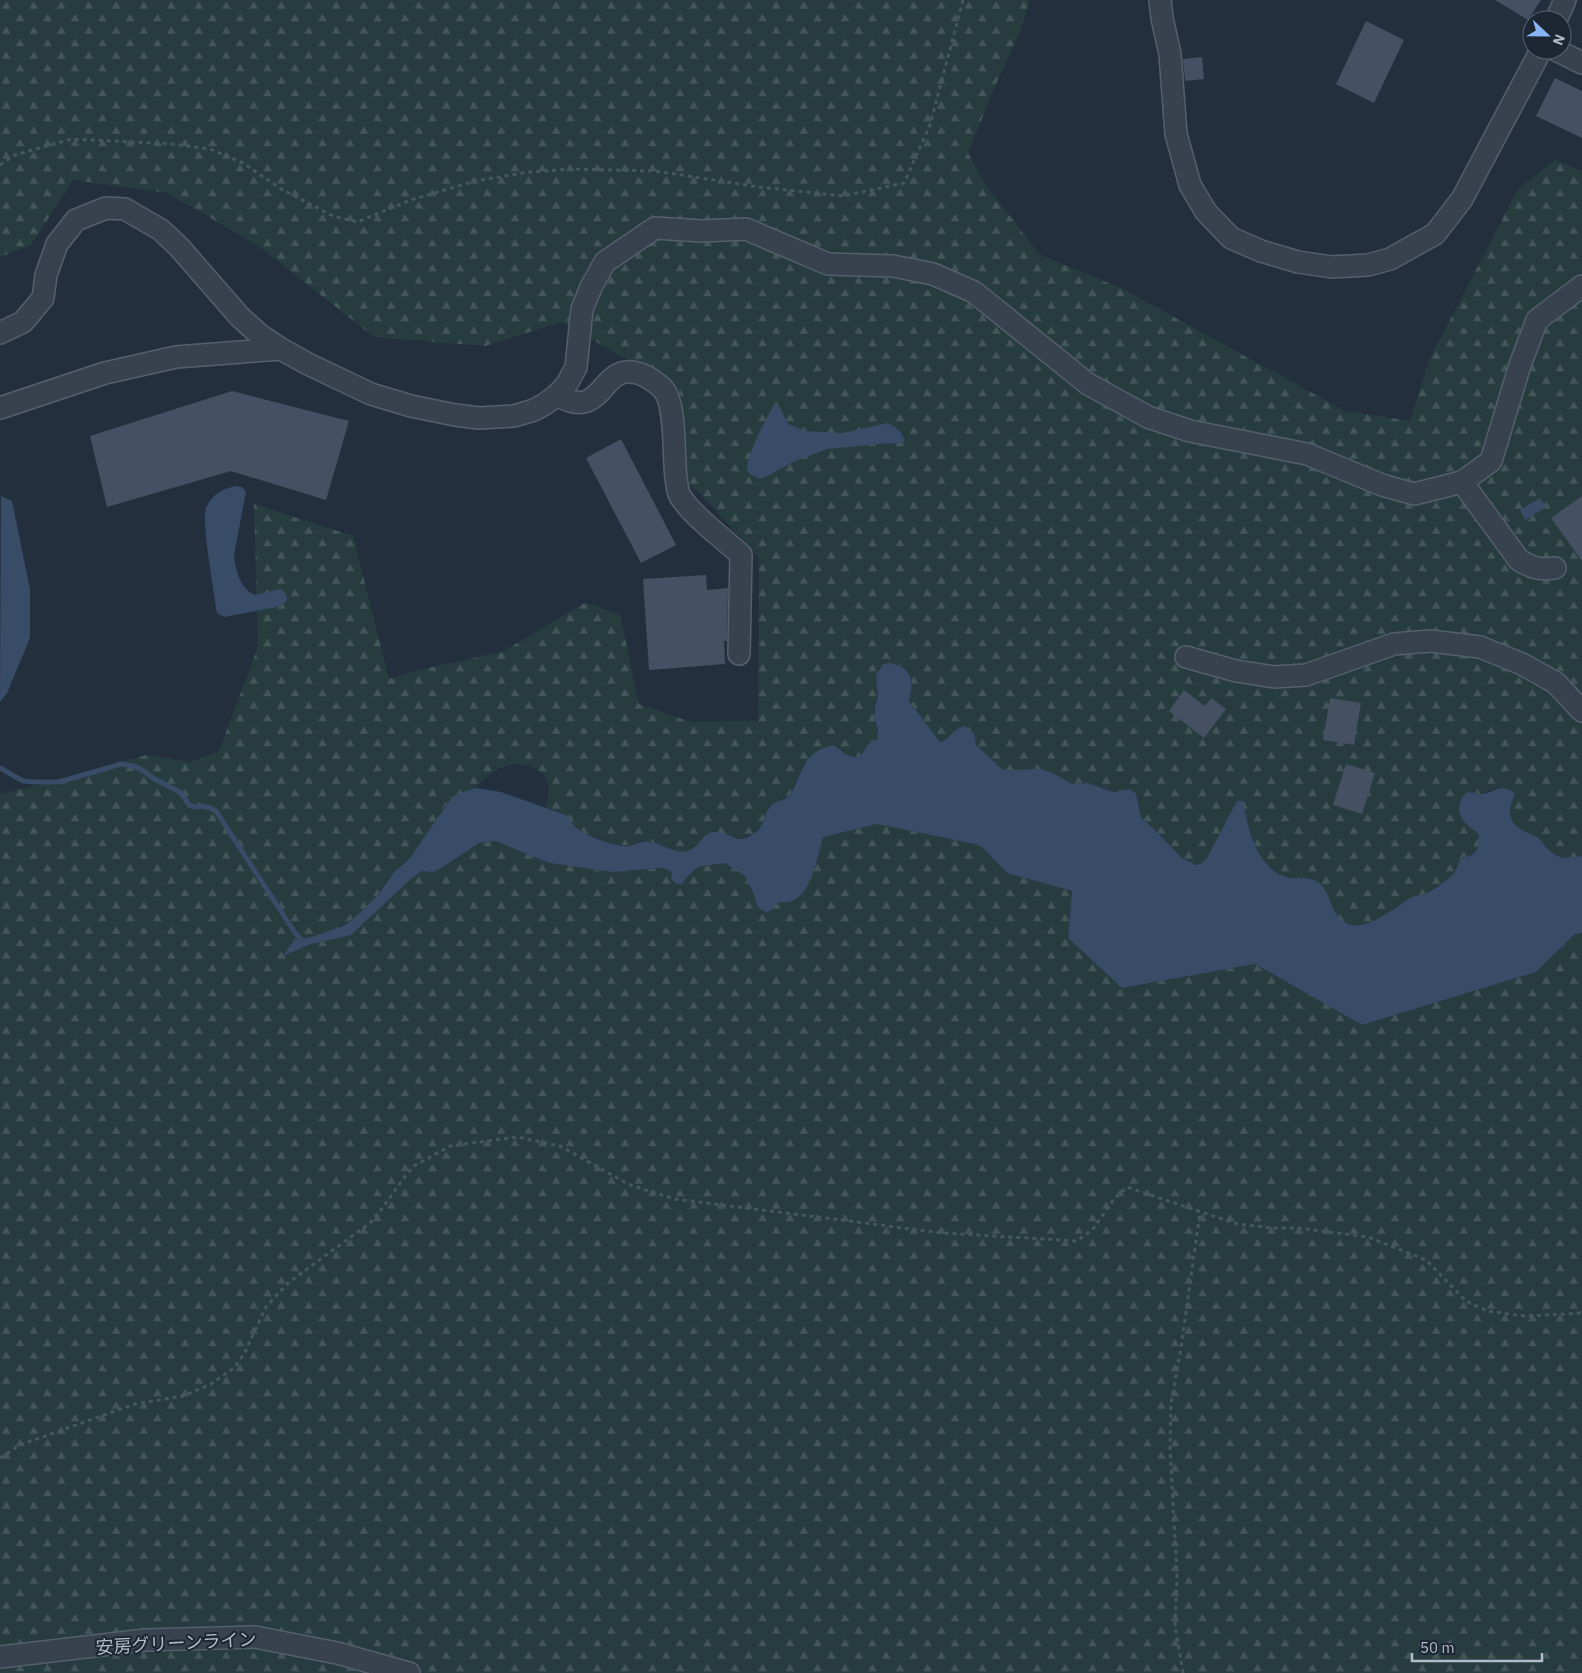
<svg xmlns="http://www.w3.org/2000/svg" width="1582" height="1673" font-family="'IBM Plex Sans','Noto Sans JP',sans-serif">
	<style>
		.forest { fill: url(#forest-firs) }
		.water { fill: #394c67 }
		.lines { fill: none; stroke-linecap: round; stroke-linejoin: round }
		.stream { stroke: #394c67; stroke-width: 5 }
		.building { fill: #455162 }
		.minor-casing { stroke: #565f6c; stroke-width: 24 }
		.path { stroke: #44595c; stroke-width: 3; stroke-dasharray: 4 4; stroke-linecap: butt }
		.minor { stroke: #38414e; stroke-width: 21 }
		.labels { text-anchor: middle; dominant-baseline: central; stroke-width: 4; stroke-linejoin: round; paint-order: stroke }
		.street-label { font-size: 18px; fill: #b4bcc9; stroke: #1d2633 }
	</style>
	<defs>
		<pattern id="forest-firs" width="22" height="20" patternUnits="userSpaceOnUse" patternTransform="scale(1.25)"><rect width="22" height="20" fill="#263c3f"/><path d="M5 1l3.5 6h-7zM16 11l3.5 6h-7z" fill="#435659"/></pattern>
	</defs>
	<rect width="100%" height="100%" fill="#242f3e"/>
	<path class="forest" d="M0,0H1030L1020,32L996,84L968,153L986,185L1040,255L1123,289L1345,411L1410,421L1429,360L1518,189L1555,160L1582,171V856L1568,858L1560,856L1550,852L1539,839L1523,831L1514,823L1511,816L1510,808L1497,788L1479,794L1467,792L1465,823C1480,833 1485,842 1470,856L1463,857C1458,863 1457,870 1451,876C1444,882 1435,889 1426,893C1422,896 1417,895 1412,898C1396,907 1366,932 1347,924C1330,917 1332,891 1316,881C1308,876 1296,880 1287,877C1255,867 1250,828 1242,801H1237L1207,859L1202,863L1196,865L1182,858L1152,827L1141,818L1137,798L1125,790L1115,792L1088,783L1072,784L1053,773L1041,769L1008,770L1002,769L976,745L964,726C953,728 950,741 940,742L909,701C913,688 915,668 896,665C891,664 885,666 880,667C874,678 879,684 878,695C878,702 873,708 874,715C874,724 880,730 877,739L868,744L863,752L859,757L855,758L845,754L805,763L790,795L771,805L762,824L750,836L739,839L709,833L697,845L687,851H675L650,842L640,841L632,845H624L607,842L584,833L576,828L562,813L546,807C549,794 552,778 538,770C518,759 498,765 483,780C480,782 478,786 475,788C468,793 458,792 451,799C443,807 438,818 432,827C425,838 417,848 410,858C400,865 392,873 385,883C382,887 380,892 377,896C356,923 328,935 294,940L284,956L311,944L351,935L413,877L422,871L432,872L440,869L479,843L496,841L531,856L550,863L612,872L663,868L672,872L682,884L687,877L698,867L725,863L745,875L754,895L757,906L780,902H791L816,866L823,837L877,824L980,845L1007,873L1072,891L1068,938L1122,988L1255,964L1362,1025L1536,972L1576,933H1582V1673H0V794L51,782L146,755L191,762L219,751L258,647L254,504L353,536L389,679L423,669L502,652L585,603L620,614L639,704L691,722L758,721L759,558L701,494L687,483L679,390L562,322L485,346L374,337L260,247L168,193L73,180L31,245L0,257Z"/>
	<g class="water">
		<path d="M775,405L779,406L788,424L806,431L843,433L887,423C895,426 902,431 904,440L902,444L890,443L827,449L793,462L762,479C757,478 748,475 747,469C745,460 768,412 775,405Z"/>
		<path d="M236,486L242,487L246,492L234,555C235,569 240,589 255,595L280,589L286,593L287,600L282,606L224,617L217,613L216,608C214,590 201,520 206,508C212,494 222,489 236,486Z"/>
		<polygon points="1,496 12,501 30,589 30,638 7,693 0,702"/>
		<polygon points="1540,498 1546,507 1525,520 1520,510"/>
		<path d="M889,663C913,667 914,681 909,701L940,742C949,741 953,728 964,726L974,733L976,745L1002,769L1008,770L1041,769L1053,773L1072,784L1088,783L1110,791L1115,792L1129,789L1136,793L1141,818L1152,827L1182,858L1196,865L1202,863L1207,858L1237,801H1243C1248,828 1256,867 1286,877C1296,880 1307,876 1316,881C1332,890 1329,915 1346,923C1364,933 1395,908 1410,898C1415,895 1420,896 1425,894C1434,890 1445,882 1453,874C1457,870 1458,863 1461,858C1464,857 1467,857 1470,856C1478,853 1480,841 1478,834C1474,829 1469,827 1465,823C1456,813 1458,800 1467,792C1471,792 1476,794 1479,794C1493,794 1501,781 1515,794C1512,802 1508,808 1511,817C1515,830 1528,832 1538,838C1542,841 1545,847 1549,850C1557,859 1571,859 1582,856V933H1576L1536,972L1362,1025L1255,964L1122,988L1068,938L1072,891L1007,873L980,845L877,824L823,837C818,855 812,893 792,901C789,903 784,902 780,902L767,913L757,906L754,895L745,876L725,863L698,867L687,877L682,884H677L671,879L672,872L663,868L612,872L550,863L531,856L496,841L479,843L440,869L432,872L422,871L413,877L351,935L311,944L283,956L294,940L311,937L326,932L343,926L352,920L378,895L394,872L410,858L452,797L460,793L476,788L501,792L566,815C571,819 573,826 578,829C588,837 615,846 628,846C637,845 640,840 650,842C663,844 674,854 687,851C699,848 702,833 714,832C734,831 735,849 757,831C764,825 764,815 769,808C773,801 783,801 789,796C792,793 794,788 796,783C806,761 808,751 834,745L845,754L855,758L862,754L868,744L877,739L878,730L874,717L875,707L878,697L876,675L883,664Z"/>
	</g>
	<g class="lines">
		<polyline class="stream" points="0,768 23,781 35,782 59,782 121,764 134,766 144,771 153,778 181,793 189,805 196,807 202,806 210,808 216,811 295,933 301,940 307,941"/>
	</g>
	<g class="building">
		<polygon points="1495,0 1541,0 1528,20"/>
		<polygon points="1366,21 1404,40 1374,103 1336,84"/>
		<polygon points="1202,57 1204,79 1185,81 1183,59"/>
		<polygon points="1555,78 1582,91 1582,138 1536,116"/>
		<polygon points="232,391 349,421 326,500 231,471 107,507 90,436"/>
		<polygon points="621,439 676,545 641,563 586,458"/>
		<polygon points="1582,496 1582,561 1551,518"/>
		<polygon points="706,575 707,590 728,588 727,641 724,641 725,664 649,670 643,579"/>
		<polygon points="1184,690 1205,706 1211,698 1226,709 1204,738 1169,711"/>
		<polygon points="1330,698 1361,703 1354,745 1323,740"/>
		<polygon points="1346,764 1375,773 1362,814 1333,805"/>
	</g>
	<g class="lines">
		<defs>
			<g id="minor">
				<polyline points="1160,0 1162,18 1170,54 1176,134 1190,185 1206,212 1231,238 1261,251 1298,262 1332,267 1368,265 1390,259 1435,234 1462,199 1541,50"/>
				<polyline points="1556,20 1565,0"/>
				<polyline points="1556,50 1582,63"/>
				<polyline points="0,333 23,322 43,298 46,275 57,244 76,220 106,208 125,209 161,230 179,247 240,317 260,335 281,349 308,364 371,394 411,406 455,415 479,418 514,416 534,410 545,404 557,395 567,384 576,367 582,309 591,287 605,262 655,228 702,231 746,229 828,264 893,266 933,274 974,292 1088,384 1148,417 1190,431 1307,454 1382,485 1414,494 1462,482 1491,461 1520,365 1537,320 1582,286"/>
				<path d="M557,395C602,422 600,368 632,372C636,373 640,373 643,375C649,378 657,383 662,388C677,402 673,457 676,478C677,483 677,491 680,496C693,517 722,537 741,555L739,654"/>
				<polyline points="0,408 105,373 176,357 281,349"/>
				<path d="M1462,482L1519,560C1532,568 1540,570 1555,568"/>
				<polyline points="1186,657 1236,671 1274,677 1306,675 1394,644 1430,641 1480,647 1522,664 1556,683 1582,711"/>
				<polyline points="0,1657 145,1640 255,1637 337,1653 409,1673"/>
			</g>
		</defs>
		<use href="#minor" class="minor-casing"/>
		<g class="path">
			<polyline points="0,165 15,155 71,139 172,144 210,149 243,163 281,189 333,216 357,222 411,200 475,181 529,172 572,169 655,171 759,187 843,196 904,183 930,125 963,0"/>
			<polyline points="0,1458 20,1445 135,1404 183,1396 211,1384 235,1367 245,1352 266,1307 288,1283 370,1223 383,1207 406,1175 414,1166 450,1146 517,1137 560,1146 630,1185 675,1199 943,1233 1077,1241 1093,1229 1114,1199 1127,1187 1237,1224 1273,1228 1298,1228 1368,1237 1426,1260 1466,1301 1487,1311 1525,1316 1582,1313"/>
			<polyline points="1183,1673 1175,1625 1177,1575 1170,1447 1171,1404 1181,1348 1200,1212"/>
		</g>
		<use href="#minor" class="minor"/>
	</g>
	<g class="labels">
		<g class="street-label">
			<text transform="translate(176 1643) rotate(-3)">安房グリーンライン</text>
		</g>
	</g>
	<g transform="translate(1547 35) rotate(112)"><circle r="24" fill="#1d2633" stroke="#59626f"/>
	<path d="M0-4L9 19L0 12L-9 19Z" fill="#8ab4f8"/>
	<text y="-8" font-size="14" font-weight="bold" text-anchor="middle" fill="#b4bcc9">N</text>
	</g>
	<path d="M1412 1653v8h130v-8" fill="none" stroke="#b4bcc9" stroke-width="2.5"/>
	<text x="1420" y="1653" font-size="15" fill="#b4bcc9" stroke="#1d2633" stroke-width="4" paint-order="stroke">50 m</text>
</svg>
